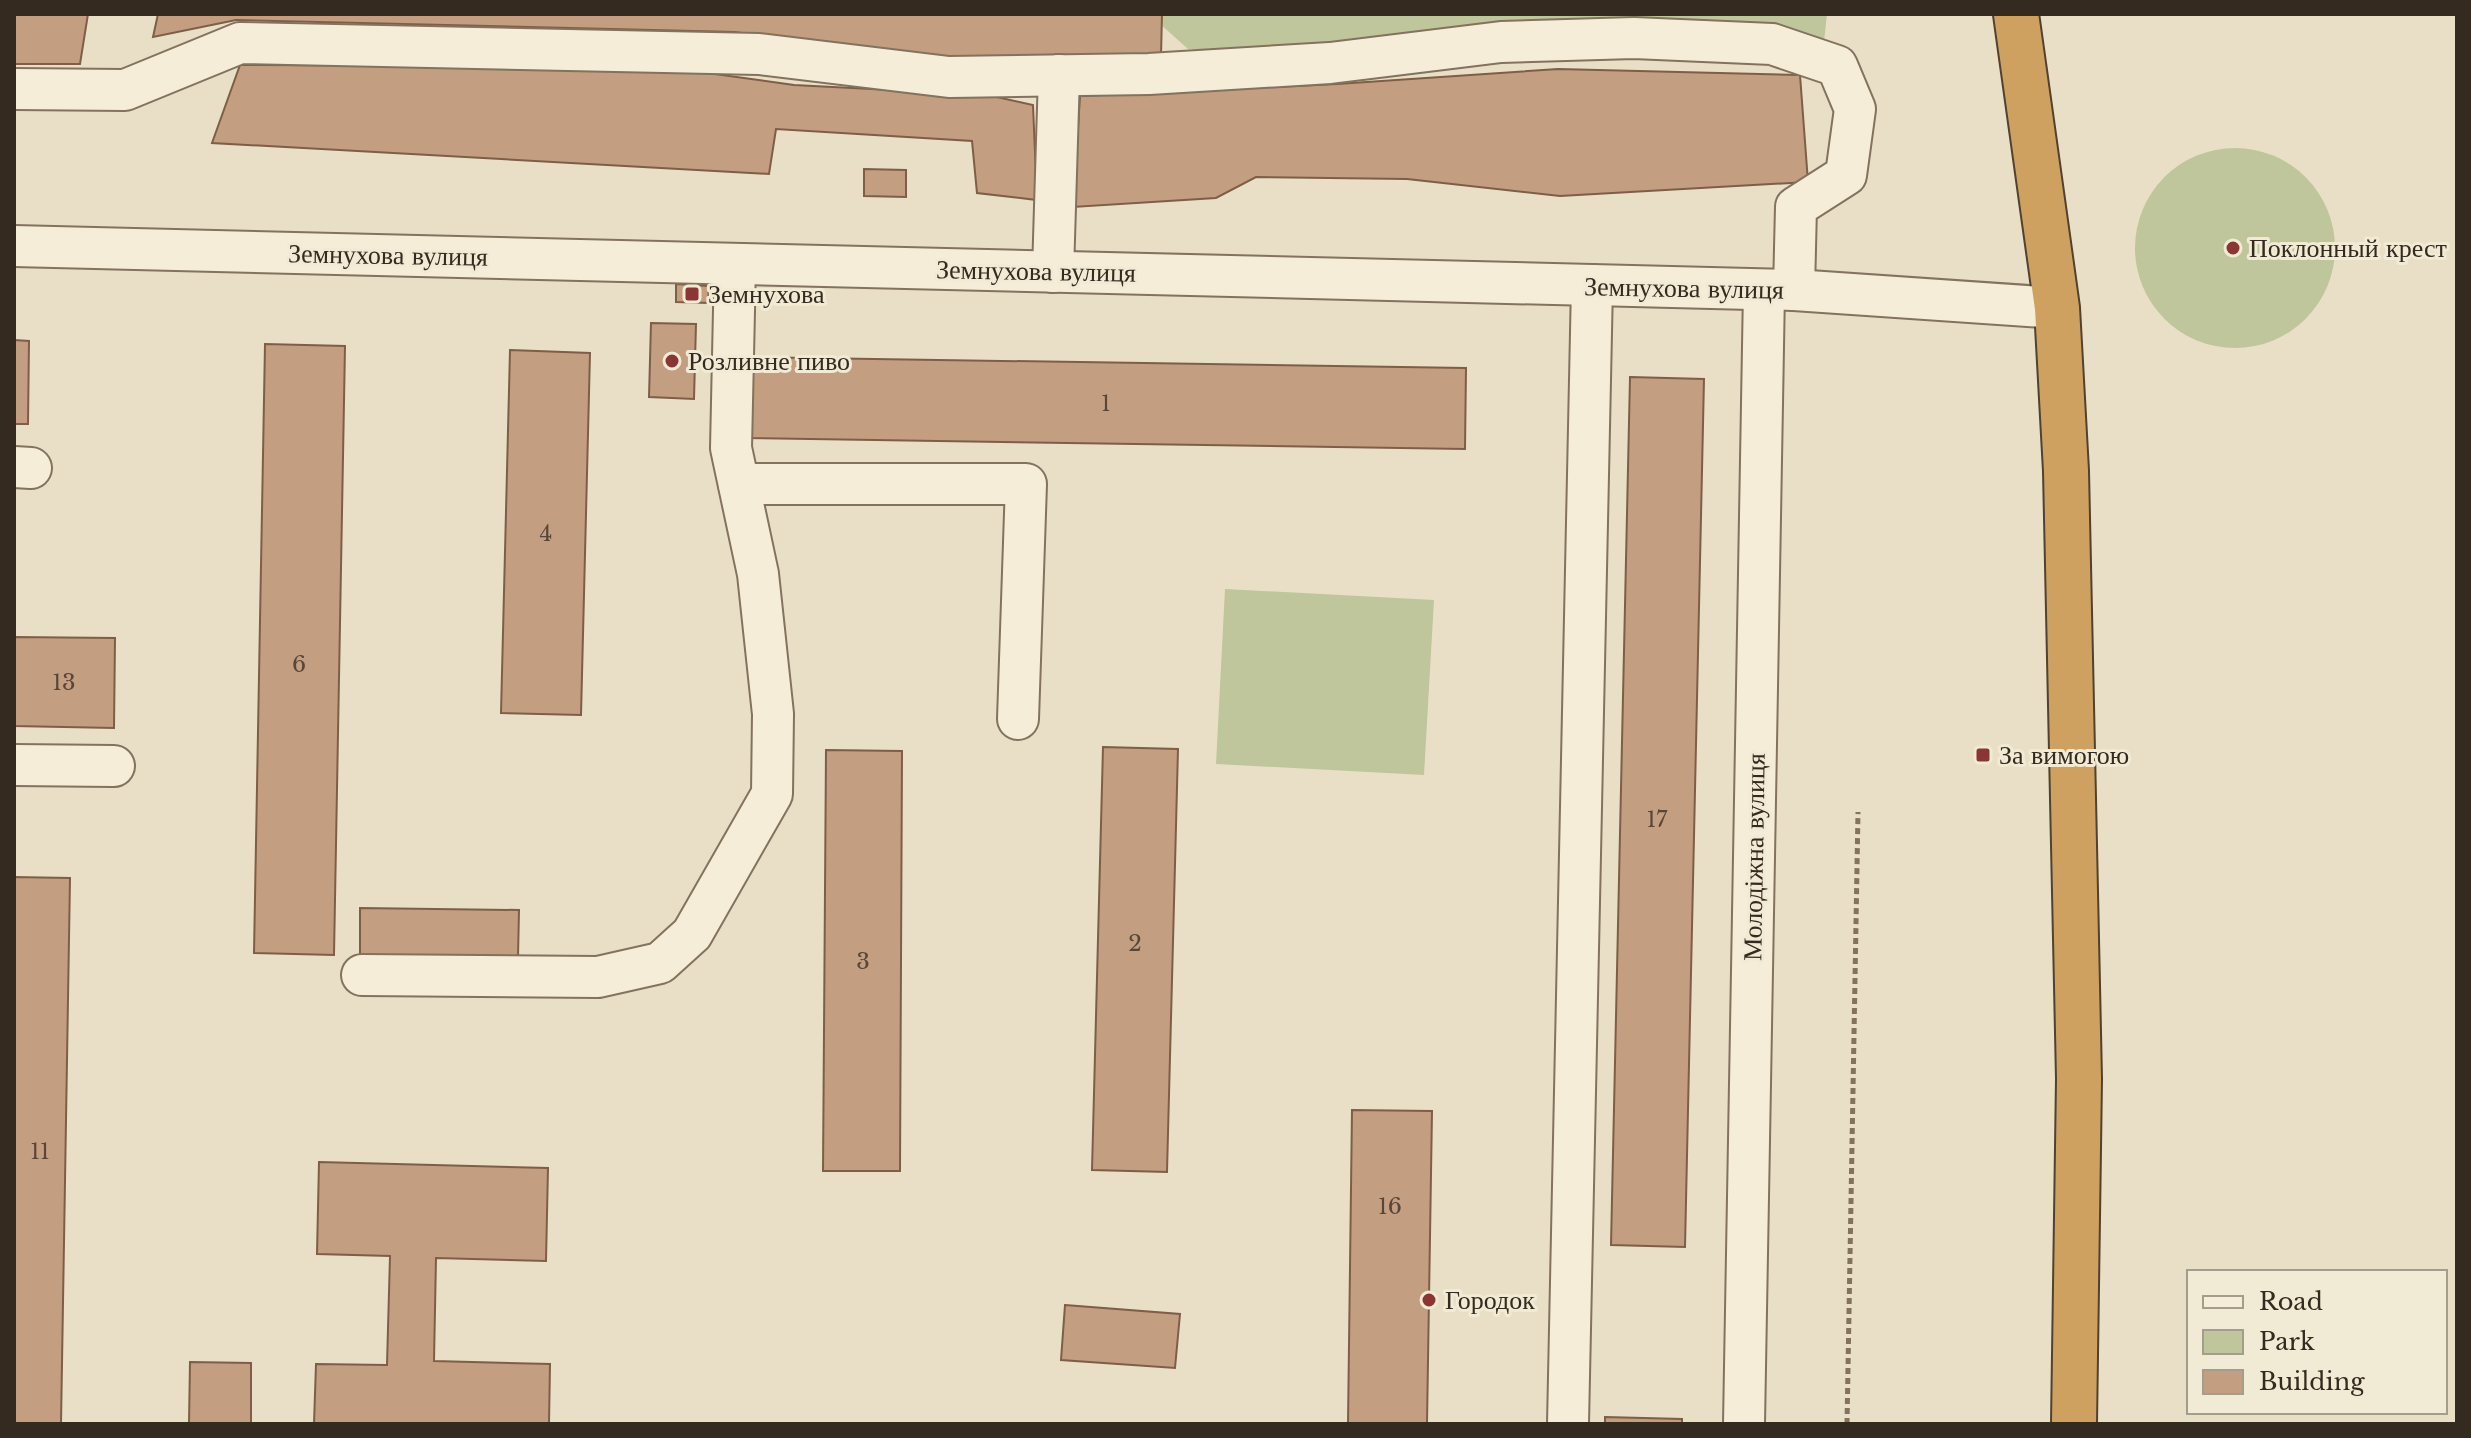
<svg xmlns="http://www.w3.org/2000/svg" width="2471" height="1438" font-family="'Libre Baskerville',serif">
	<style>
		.green { fill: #bfc69b }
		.building { fill: #c39e80; stroke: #7e5e46; stroke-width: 2 }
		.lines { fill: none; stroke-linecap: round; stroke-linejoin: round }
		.minor-casing { stroke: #82725e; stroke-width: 44 }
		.highway-casing { stroke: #504131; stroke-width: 48 }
		.path { stroke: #82725e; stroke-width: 5; stroke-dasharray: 6 4; stroke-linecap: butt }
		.minor { stroke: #f5edd8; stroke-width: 40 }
		.highway { stroke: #cea160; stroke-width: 44 }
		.poi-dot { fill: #8a3635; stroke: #f1ead4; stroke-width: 3 }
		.labels { text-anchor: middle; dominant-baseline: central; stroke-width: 6; stroke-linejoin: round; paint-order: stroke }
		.number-label { font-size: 22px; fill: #584738 }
		.poi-label { font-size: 26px; fill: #342a20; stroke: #f1ead4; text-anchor: start }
		.street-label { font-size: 26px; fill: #342a20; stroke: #f1ead4 }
	</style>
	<rect width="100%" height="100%" fill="#e9dfc6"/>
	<g class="green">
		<polygon points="1149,14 1827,14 1822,60 1188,49"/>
		<circle cx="2235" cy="248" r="100"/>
		<polygon points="1225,589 1434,600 1424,775 1216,764"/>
	</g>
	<g class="building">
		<polygon points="14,14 88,14 80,64 14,64"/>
		<polygon points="158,14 1162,14 1161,56 943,63 735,32 236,20 153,37"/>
		<polygon points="240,65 664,67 794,85 988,95 1033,105 1037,200 977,193 972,141 776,129 769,174 212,143"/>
		<polygon points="1558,69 1800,75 1808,182 1560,196 1407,179 1256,177 1216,198 1073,207 1080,96 1337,84"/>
		<polygon points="864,169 906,170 906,197 864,196"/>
		<polygon points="676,284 709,286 708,303 676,302"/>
		<polygon points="651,323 696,324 694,399 649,397"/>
		<polygon points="14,340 29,341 28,424 14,424"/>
		<polygon points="265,344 345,346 334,955 254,953"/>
		<polygon points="510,350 590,353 581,715 501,713"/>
		<polygon points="747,357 1466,368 1465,449 746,438"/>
		<polygon points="1630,377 1704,379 1685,1247 1611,1245"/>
		<polygon points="14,637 115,638 114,728 14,726"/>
		<polygon points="1103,747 1178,749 1167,1172 1092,1170"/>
		<polygon points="826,750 902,751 900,1171 823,1171"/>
		<polygon points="14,877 70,878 61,1424 14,1424"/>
		<polygon points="360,908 519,910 518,958 360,956"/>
		<polygon points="1352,1110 1432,1111 1427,1424 1348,1424"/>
		<polygon points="319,1162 548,1168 546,1261 436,1258 434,1361 550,1364 549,1424 314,1424 316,1364 387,1365 390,1256 317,1254"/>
		<polygon points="1065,1305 1180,1314 1175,1368 1061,1360"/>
		<polygon points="190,1362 251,1363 251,1424 189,1424"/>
		<polygon points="1605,1417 1682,1419 1682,1424 1605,1424"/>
	</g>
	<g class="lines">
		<defs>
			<g id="minor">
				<polyline points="14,89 125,90 240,43 759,54 949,77 1149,74 1330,63 1501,42 1634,38 1772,44 1837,66 1855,109 1846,175 1796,207 1794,290"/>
				<polyline points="14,246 1794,290 2057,308"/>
				<polyline points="1053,272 1059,75"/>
				<polyline points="14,467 31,468"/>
				<polyline points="739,484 1026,484 1018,719"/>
				<polyline points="14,765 114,766"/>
				<polyline points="362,975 598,977 660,963 692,934 772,794 773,714 758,574 731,448 735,264"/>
				<polyline points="1568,1424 1592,285"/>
				<polyline points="1744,1424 1764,290"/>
			</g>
			<polyline id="highway" points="2016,14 2057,308 2066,471 2079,1079 2074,1424"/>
		</defs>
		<use href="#minor" class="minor-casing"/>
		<use href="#highway" class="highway-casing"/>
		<polyline class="path" points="1847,1424 1858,812"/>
		<use href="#minor" class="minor"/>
		<use href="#highway" class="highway"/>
	</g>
	<g class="poi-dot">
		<circle cx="2233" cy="248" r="8"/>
		<rect x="684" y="286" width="16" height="16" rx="4"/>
		<circle cx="672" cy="361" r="8"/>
		<rect x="1975" y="747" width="16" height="16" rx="4"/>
		<circle cx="1429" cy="1300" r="8"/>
	</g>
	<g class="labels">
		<g class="number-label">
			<text x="1106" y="403">1</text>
			<text x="546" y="533">4</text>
			<text x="299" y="664">6</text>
			<text x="64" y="682">13</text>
			<text x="1657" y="819">17</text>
			<text x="1135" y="943">2</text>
			<text x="863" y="961">3</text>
			<text x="40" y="1151">11</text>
			<text x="1390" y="1206">16</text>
		</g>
		<g class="poi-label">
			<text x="2249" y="248">Поклонный крест</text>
			<text x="708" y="294">Земнухова</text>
			<text x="688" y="361">Розливне пиво</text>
			<text x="1999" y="755">За вимогою</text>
			<text x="1445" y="1300">Городок</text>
		</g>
		<g class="street-label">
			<text transform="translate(388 255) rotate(1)">Земнухова вулиця</text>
			<text transform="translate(1036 271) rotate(1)">Земнухова вулиця</text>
			<text transform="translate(1684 288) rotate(1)">Земнухова вулиця</text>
			<text transform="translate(1754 857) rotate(-89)">Молодіжна вулиця</text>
		</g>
	</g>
	<rect width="2471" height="1438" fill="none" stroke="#342a20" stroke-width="32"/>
	<rect x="2187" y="1270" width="260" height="144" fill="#f1ead4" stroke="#a59d8c" stroke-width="2"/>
	<rect x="2203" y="1296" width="40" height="12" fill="#f5edd8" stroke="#a59d8c" stroke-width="2"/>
	<text x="2259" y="1310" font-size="24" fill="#342a20">Road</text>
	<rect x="2203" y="1330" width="40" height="24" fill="#bfc69b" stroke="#a59d8c" stroke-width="2"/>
	<text x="2259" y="1350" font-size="24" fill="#342a20">Park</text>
	<rect x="2203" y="1370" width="40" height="24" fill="#c39e80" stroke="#a59d8c" stroke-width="2"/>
	<text x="2259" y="1390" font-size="24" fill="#342a20">Building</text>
</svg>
